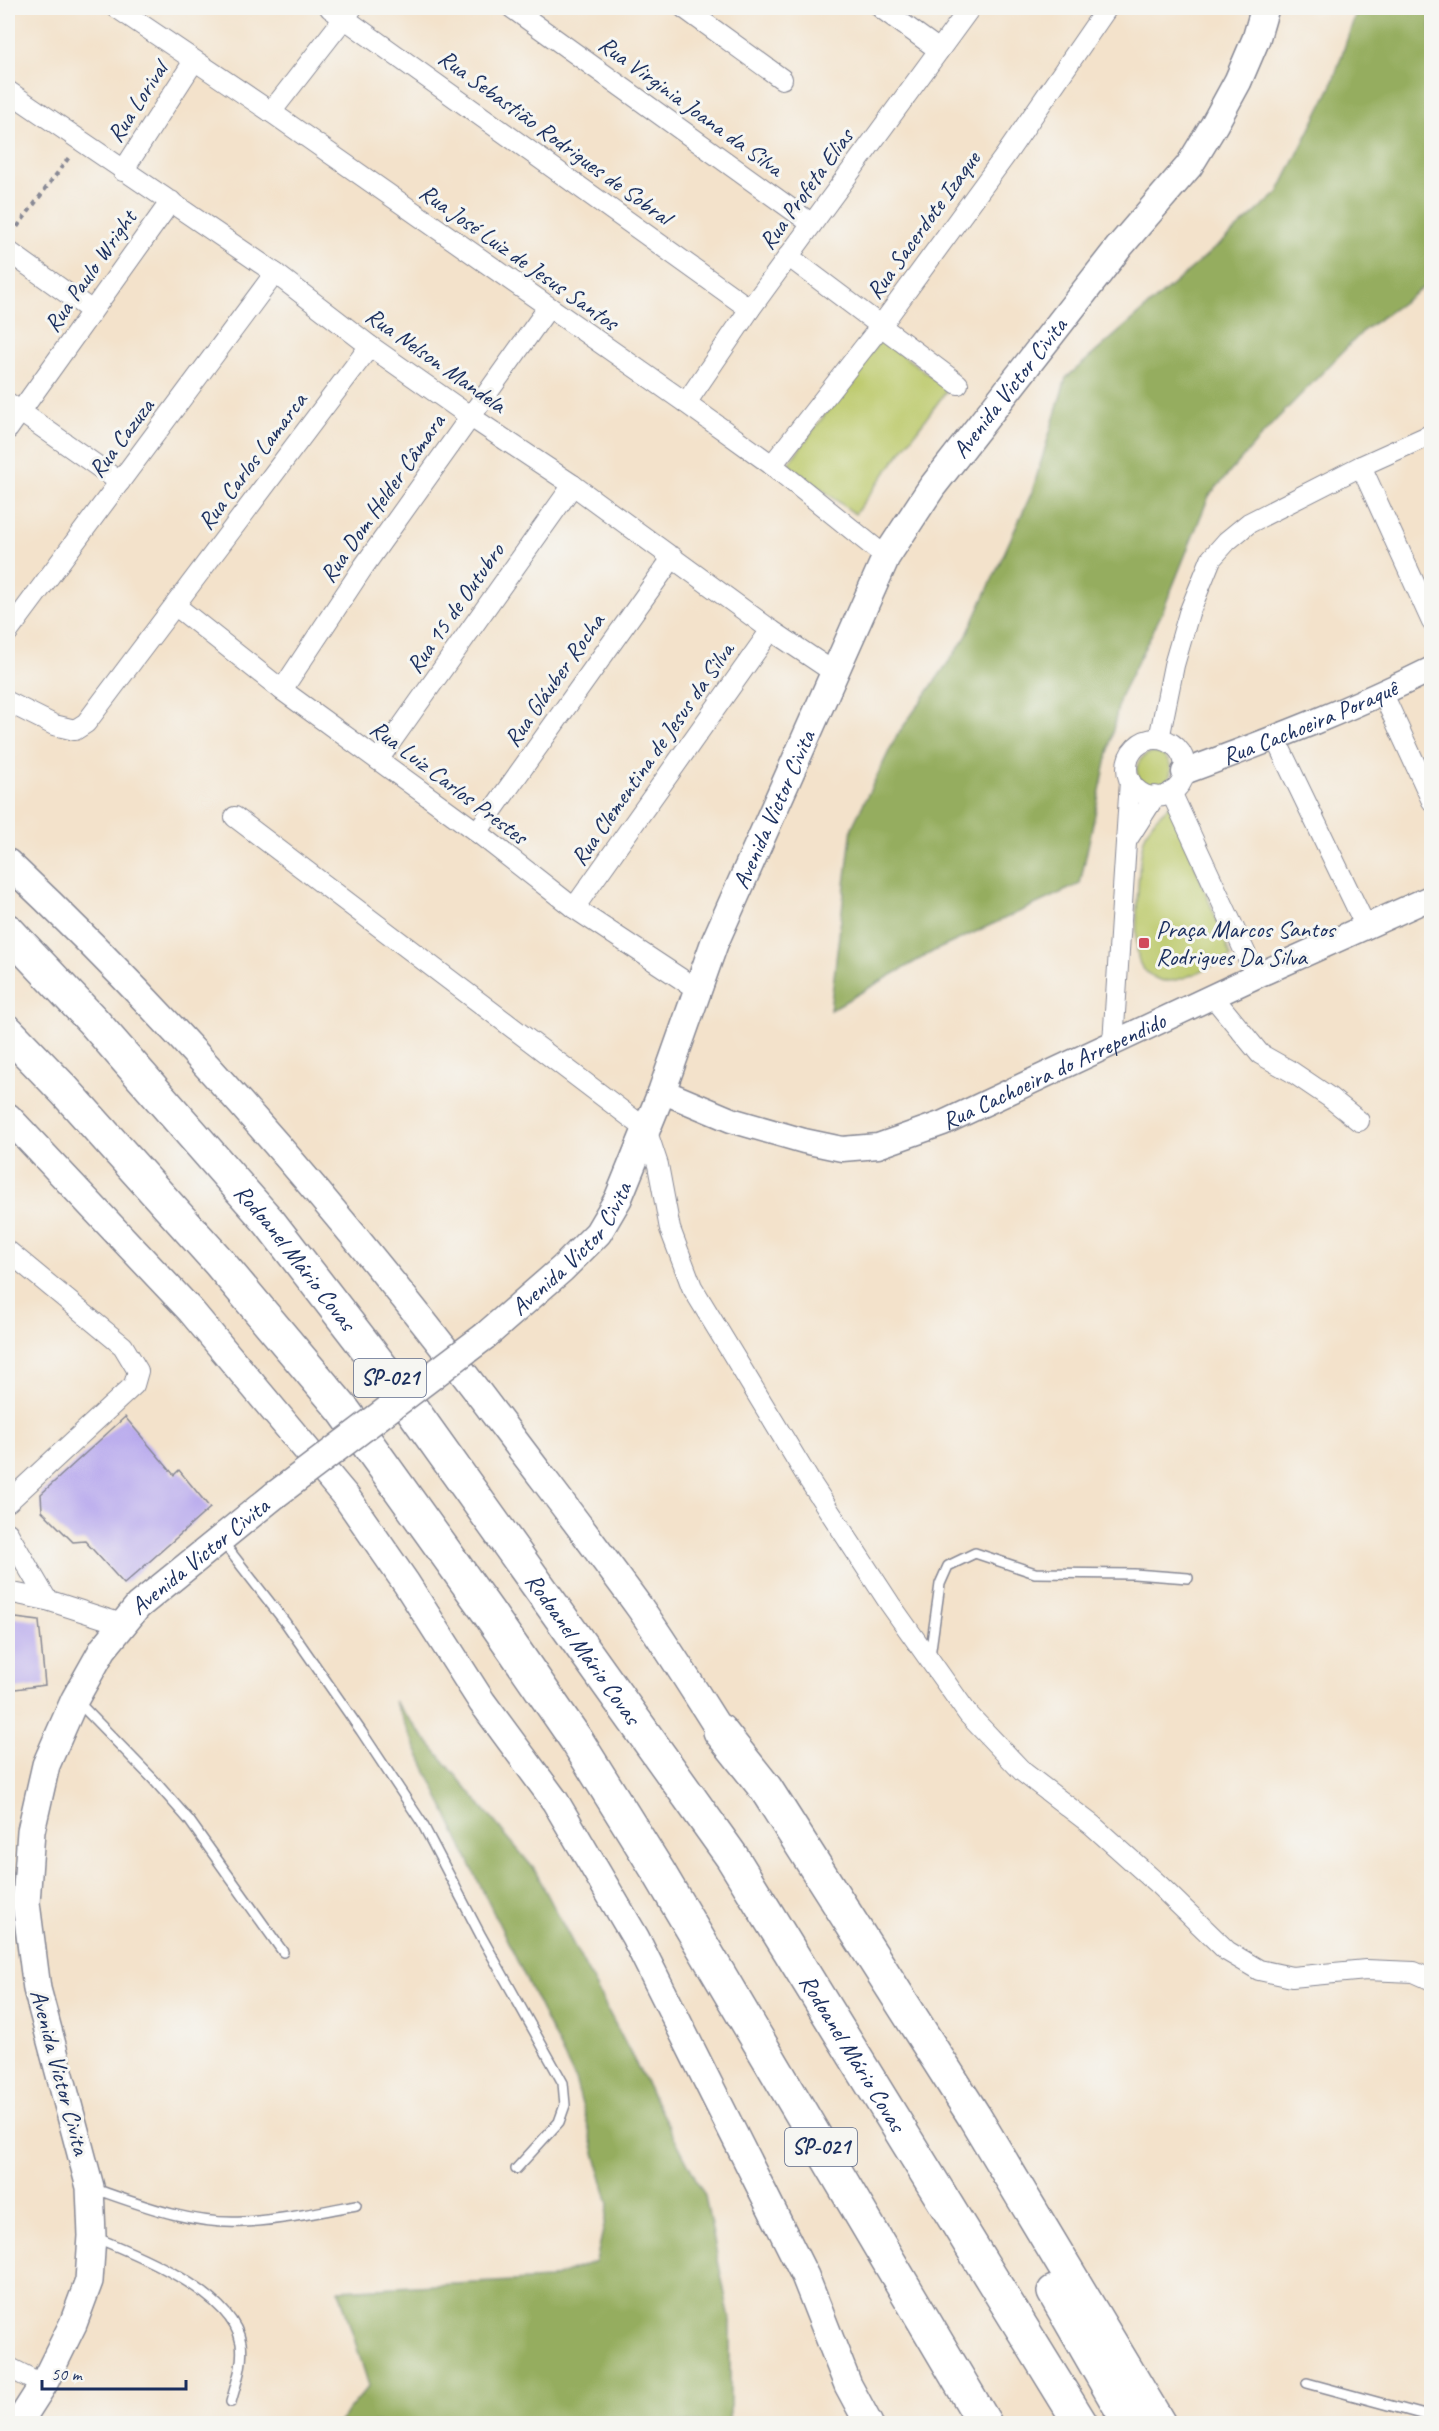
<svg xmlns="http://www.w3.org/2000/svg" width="1439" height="2431" font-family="Caveat,sans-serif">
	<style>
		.green { fill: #bcc96a; stroke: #6c7c64; stroke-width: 1.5 }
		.forest { fill: #95ad5e; stroke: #586e5e; stroke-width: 1.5 }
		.building { fill: #b7a8ed }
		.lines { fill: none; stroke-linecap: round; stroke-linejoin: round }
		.service-casing { stroke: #878894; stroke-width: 12 }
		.minor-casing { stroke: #878894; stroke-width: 22 }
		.tertiary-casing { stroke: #878894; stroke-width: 27 }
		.secondary-casing { stroke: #878894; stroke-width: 30 }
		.motorway-casing { stroke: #878894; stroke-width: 36 }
		.path { stroke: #878894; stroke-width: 4; stroke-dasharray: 4.5 4.5; stroke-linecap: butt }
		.service { stroke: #fff; stroke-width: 9 }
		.minor { stroke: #fff; stroke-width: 20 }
		.tertiary { stroke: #fff; stroke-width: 24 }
		.secondary { stroke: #fff; stroke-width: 27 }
		.motorway { stroke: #fff; stroke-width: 33 }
		.secondary-bridge-casing { stroke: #878894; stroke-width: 30; stroke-linecap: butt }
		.secondary-bridge { stroke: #fff; stroke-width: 27 }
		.poi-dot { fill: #d1495b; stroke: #f6f6f2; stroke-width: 2 }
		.labels { text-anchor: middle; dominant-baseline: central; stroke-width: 6; stroke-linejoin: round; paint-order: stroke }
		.shield { fill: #f6f6f2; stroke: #5d6b8a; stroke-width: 1.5 }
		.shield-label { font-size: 22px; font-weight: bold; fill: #1b2f5e }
		.street-label { font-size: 24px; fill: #1b2f5e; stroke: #f6f6f2 }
		.poi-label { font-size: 24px; fill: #1b2f5e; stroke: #f6f6f2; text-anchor: start }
	</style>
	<rect width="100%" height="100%" fill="#f6f6f2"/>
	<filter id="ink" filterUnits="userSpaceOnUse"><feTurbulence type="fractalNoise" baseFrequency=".0167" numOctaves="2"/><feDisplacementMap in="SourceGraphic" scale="12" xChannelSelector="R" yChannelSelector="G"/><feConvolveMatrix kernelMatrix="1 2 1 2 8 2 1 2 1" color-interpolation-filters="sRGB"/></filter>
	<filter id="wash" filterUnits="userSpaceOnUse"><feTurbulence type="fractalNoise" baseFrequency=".008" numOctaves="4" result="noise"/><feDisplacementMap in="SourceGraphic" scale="24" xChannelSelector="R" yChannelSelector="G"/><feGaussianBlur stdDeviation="1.35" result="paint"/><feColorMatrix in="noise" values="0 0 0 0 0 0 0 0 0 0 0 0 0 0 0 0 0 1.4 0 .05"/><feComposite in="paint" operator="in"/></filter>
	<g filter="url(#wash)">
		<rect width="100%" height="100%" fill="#f3e2cb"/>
		<g class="green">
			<polygon points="881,339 948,389 855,514 788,464"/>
			<circle cx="1154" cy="770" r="17"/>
			<path d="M1171,804L1231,957C1215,964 1183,982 1166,981C1157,981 1145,973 1140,964C1133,951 1138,852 1145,836C1150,822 1160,814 1171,804Z"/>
		</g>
		<g class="forest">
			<polygon points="1351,8 1431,8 1431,282 1364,330 1274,422 1209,496 1162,613 1120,697 1080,884 934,951 830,1010 852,827 896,737 966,637 1032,492 1066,378 1278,193 1331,87 1357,10"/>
			<polygon points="394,1701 534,1869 705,2196 730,2319 730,2423 338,2423 369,2386 339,2290 549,2279 596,2261 609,2204 575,2079 480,1885"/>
		</g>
		<g id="blocks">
			<g class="building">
				<polygon points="125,1417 174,1475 179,1470 210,1508 124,1584 85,1541 73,1542 42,1511 41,1494"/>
				<polygon points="8,1617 39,1621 45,1685 8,1690"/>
			</g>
		</g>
	</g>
	<g filter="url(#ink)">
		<use href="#blocks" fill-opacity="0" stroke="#878894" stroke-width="1.5"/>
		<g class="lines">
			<defs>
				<g id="service">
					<polyline points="222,1541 285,1622 361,1731 422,1823 481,1936 563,2083 565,2105 559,2122 516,2169"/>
					<polyline points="930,1656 940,1584 948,1566 975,1553 1035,1573 1134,1574 1188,1578"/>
					<polyline points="77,1701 152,1778 189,1820 283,1952"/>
					<path d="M92,2188C141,2205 191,2225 243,2222C281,2220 319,2212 356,2205"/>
					<path d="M94,2237C137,2254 233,2293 241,2343C244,2363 236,2383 231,2402"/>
					<polyline points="1307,2383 1432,2417"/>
				</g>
				<g id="minor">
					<polyline points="117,8 271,112 686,403 772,465 886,557"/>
					<polyline points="330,8 750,309"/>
					<polyline points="512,8 812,224"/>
					<polyline points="684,8 782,79"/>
					<polyline points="881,8 939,50"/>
					<polyline points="8,91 275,273 370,346 471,417 573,485 771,630 835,673"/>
					<polyline points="271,112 352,8"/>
					<polyline points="123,171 194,61"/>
					<polyline points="8,251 92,311"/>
					<polyline points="788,256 958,384"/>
					<polyline points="8,403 120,482"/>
					<polyline points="686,403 750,309 970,8"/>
					<polyline points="8,429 171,201"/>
					<polyline points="772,465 880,327 1005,156 1107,8"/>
					<polyline points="1361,466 1432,622"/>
					<polyline points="176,606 282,690 477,832 574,908 698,990"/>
					<polyline points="8,632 275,273"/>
					<polyline points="282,690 364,566 548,308"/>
					<polyline points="1383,694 1432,801"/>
					<polyline points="8,702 54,725 75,730 86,723 370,346"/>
					<polyline points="1275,738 1366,927"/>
					<polyline points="1159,739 1174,665 1189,613 1211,559 1227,541 1249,523 1361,466 1432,434"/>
					<circle cx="1156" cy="768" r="29"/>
					<polyline points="378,760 573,485"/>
					<polyline points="1171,792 1256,976"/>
					<polyline points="235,817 646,1129 658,1165 670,1229 692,1287 809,1480 890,1604 968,1714 1023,1772 1092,1825 1159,1885 1227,1951 1259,1970 1292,1977 1366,1970 1414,1972 1432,1980"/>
					<polyline points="477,832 673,557"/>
					<polyline points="1127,840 1155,796"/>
					<polyline points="574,908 771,630"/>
					<polyline points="1214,998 1260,1054 1292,1072 1329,1097 1359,1121"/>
					<polyline points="1113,1043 1130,781"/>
					<polyline points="8,1251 123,1346 138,1371 134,1385 8,1502"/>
					<polyline points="8,1533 47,1600"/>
					<polyline points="8,1592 47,1600 122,1624"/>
					<polyline points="8,2367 43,2385"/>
				</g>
				<g id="tertiary">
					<path id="s1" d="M1184,772C1268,741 1352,709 1432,669"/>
					<path id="s2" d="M662,1091L731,1120L804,1141L842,1149L878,1146L943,1123L1256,976L1432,897"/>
				</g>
				<g id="secondary">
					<path d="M8,863C193,1037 359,1233 511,1436C554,1493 598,1550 640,1608C668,1648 694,1690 720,1731"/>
					<polyline points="8,1117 191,1311 347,1498 406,1583 482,1702 555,1801 635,1937 805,2276 848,2385 869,2424"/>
					<path id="s3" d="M485,1336L562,1269L598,1233L618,1199L662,1091L714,944L886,557L932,487L1120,246L1189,166L1214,125L1238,81L1256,39L1265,8"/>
					<path id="s4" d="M18,2424L43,2385L73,2324L89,2281L92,2236L90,2187L37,1989L26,1903L31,1831L46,1765L75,1699L103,1649L138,1606L275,1495"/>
				</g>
				<g id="motorway">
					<path id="s5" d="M8,931L93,1021L270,1223L389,1377L732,1857L1081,2424"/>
					<polyline points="8,1032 65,1091 218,1261 344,1411 488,1612 577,1741 658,1871 985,2424"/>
					<polyline points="720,1731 766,1789 974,2116 1159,2424"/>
					<polyline points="1054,2292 1130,2424"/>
				</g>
			</defs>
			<use href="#service" class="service-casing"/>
			<use href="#minor" class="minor-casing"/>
			<use href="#tertiary" class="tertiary-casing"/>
			<use href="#secondary" class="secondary-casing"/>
			<use href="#motorway" class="motorway-casing"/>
			<polyline class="path" points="12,234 70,156"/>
			<use href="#service" class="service"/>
			<use href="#minor" class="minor"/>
			<use href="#tertiary" class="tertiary"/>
			<use href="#secondary" class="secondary"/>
			<use href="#motorway" class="motorway"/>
			<defs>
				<polyline id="secondary-bridge" points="275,1495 485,1336"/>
			</defs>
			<use href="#secondary-bridge" class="secondary-bridge-casing"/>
			<use href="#secondary-bridge" class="secondary-bridge"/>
		</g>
	</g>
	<rect class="poi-dot" x="1138" y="937" width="12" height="12" rx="3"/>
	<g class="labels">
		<g class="shield">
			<rect x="354" y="1359" width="72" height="38" rx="4.5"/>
			<rect x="785" y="2128" width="72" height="38" rx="4.5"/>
		</g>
		<g class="shield-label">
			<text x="390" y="1378">SP-021</text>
			<text x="821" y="2147">SP-021</text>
		</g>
		<g class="street-label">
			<text transform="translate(137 102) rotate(-57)">Rua Lorival</text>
			<text transform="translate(691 106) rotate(36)">Rua Virginia Joana da Silva</text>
			<text transform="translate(555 137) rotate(36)">Rua Sebastião Rodrigues de Sobral</text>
			<text transform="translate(806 189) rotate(-54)">Rua Profeta Elias</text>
			<text transform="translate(923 225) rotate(-54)">Rua Sacerdote Izaque</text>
			<text transform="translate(519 257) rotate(35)">Rua José Luiz de Jesus Santos</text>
			<text transform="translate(90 271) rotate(-55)">Rua Paulo Wright</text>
			<text transform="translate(436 360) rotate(35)">Rua Nelson Mandela</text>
			<text stroke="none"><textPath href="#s3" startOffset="1098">Avenida Victor Civita</textPath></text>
			<text transform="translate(121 438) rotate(-53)">Rua Cazuza</text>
			<text transform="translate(252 461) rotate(-53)">Rua Carlos Lamarca</text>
			<text transform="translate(382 498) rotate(-55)">Rua Dom Helder Câmara</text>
			<text transform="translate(455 608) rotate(-55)">Rua 15 de Outubro</text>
			<text transform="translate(554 680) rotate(-55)">Rua Gláuber Rocha</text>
			<text stroke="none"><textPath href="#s1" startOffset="135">Rua Cachoeira Poraquê</textPath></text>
			<text transform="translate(652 754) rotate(-55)">Rua Clementina de Jesus da Silva</text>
			<text transform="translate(449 782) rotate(37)">Rua Luiz Carlos Prestes</text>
			<text stroke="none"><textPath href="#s3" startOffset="612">Avenida Victor Civita</textPath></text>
			<text stroke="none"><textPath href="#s2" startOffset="417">Rua Cachoeira do Arrependido</textPath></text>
			<text stroke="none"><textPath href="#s3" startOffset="124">Avenida Victor Civita</textPath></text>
			<text stroke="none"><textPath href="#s5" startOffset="435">Rodoanel Mário Covas</textPath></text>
			<text stroke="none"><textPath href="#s4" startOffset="950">Avenida Victor Civita</textPath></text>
			<text stroke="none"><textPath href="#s5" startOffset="921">Rodoanel Mário Covas</textPath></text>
			<text stroke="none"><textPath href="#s5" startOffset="1407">Rodoanel Mário Covas</textPath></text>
			<text transform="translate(60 2072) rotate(75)">Avenida Victor Civita</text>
		</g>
		<g class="poi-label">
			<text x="1156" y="929">Praça Marcos Santos<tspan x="1156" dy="28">Rodrigues Da Silva</tspan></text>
		</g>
	</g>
	<rect width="1439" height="2431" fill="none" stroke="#f6f6f2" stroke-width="30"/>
	<path d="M42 2380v9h144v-9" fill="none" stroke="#1b2f5e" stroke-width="3"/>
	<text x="51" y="2380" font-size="18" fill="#1b2f5e" stroke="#f6f6f2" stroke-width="4.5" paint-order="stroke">50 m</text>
</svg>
